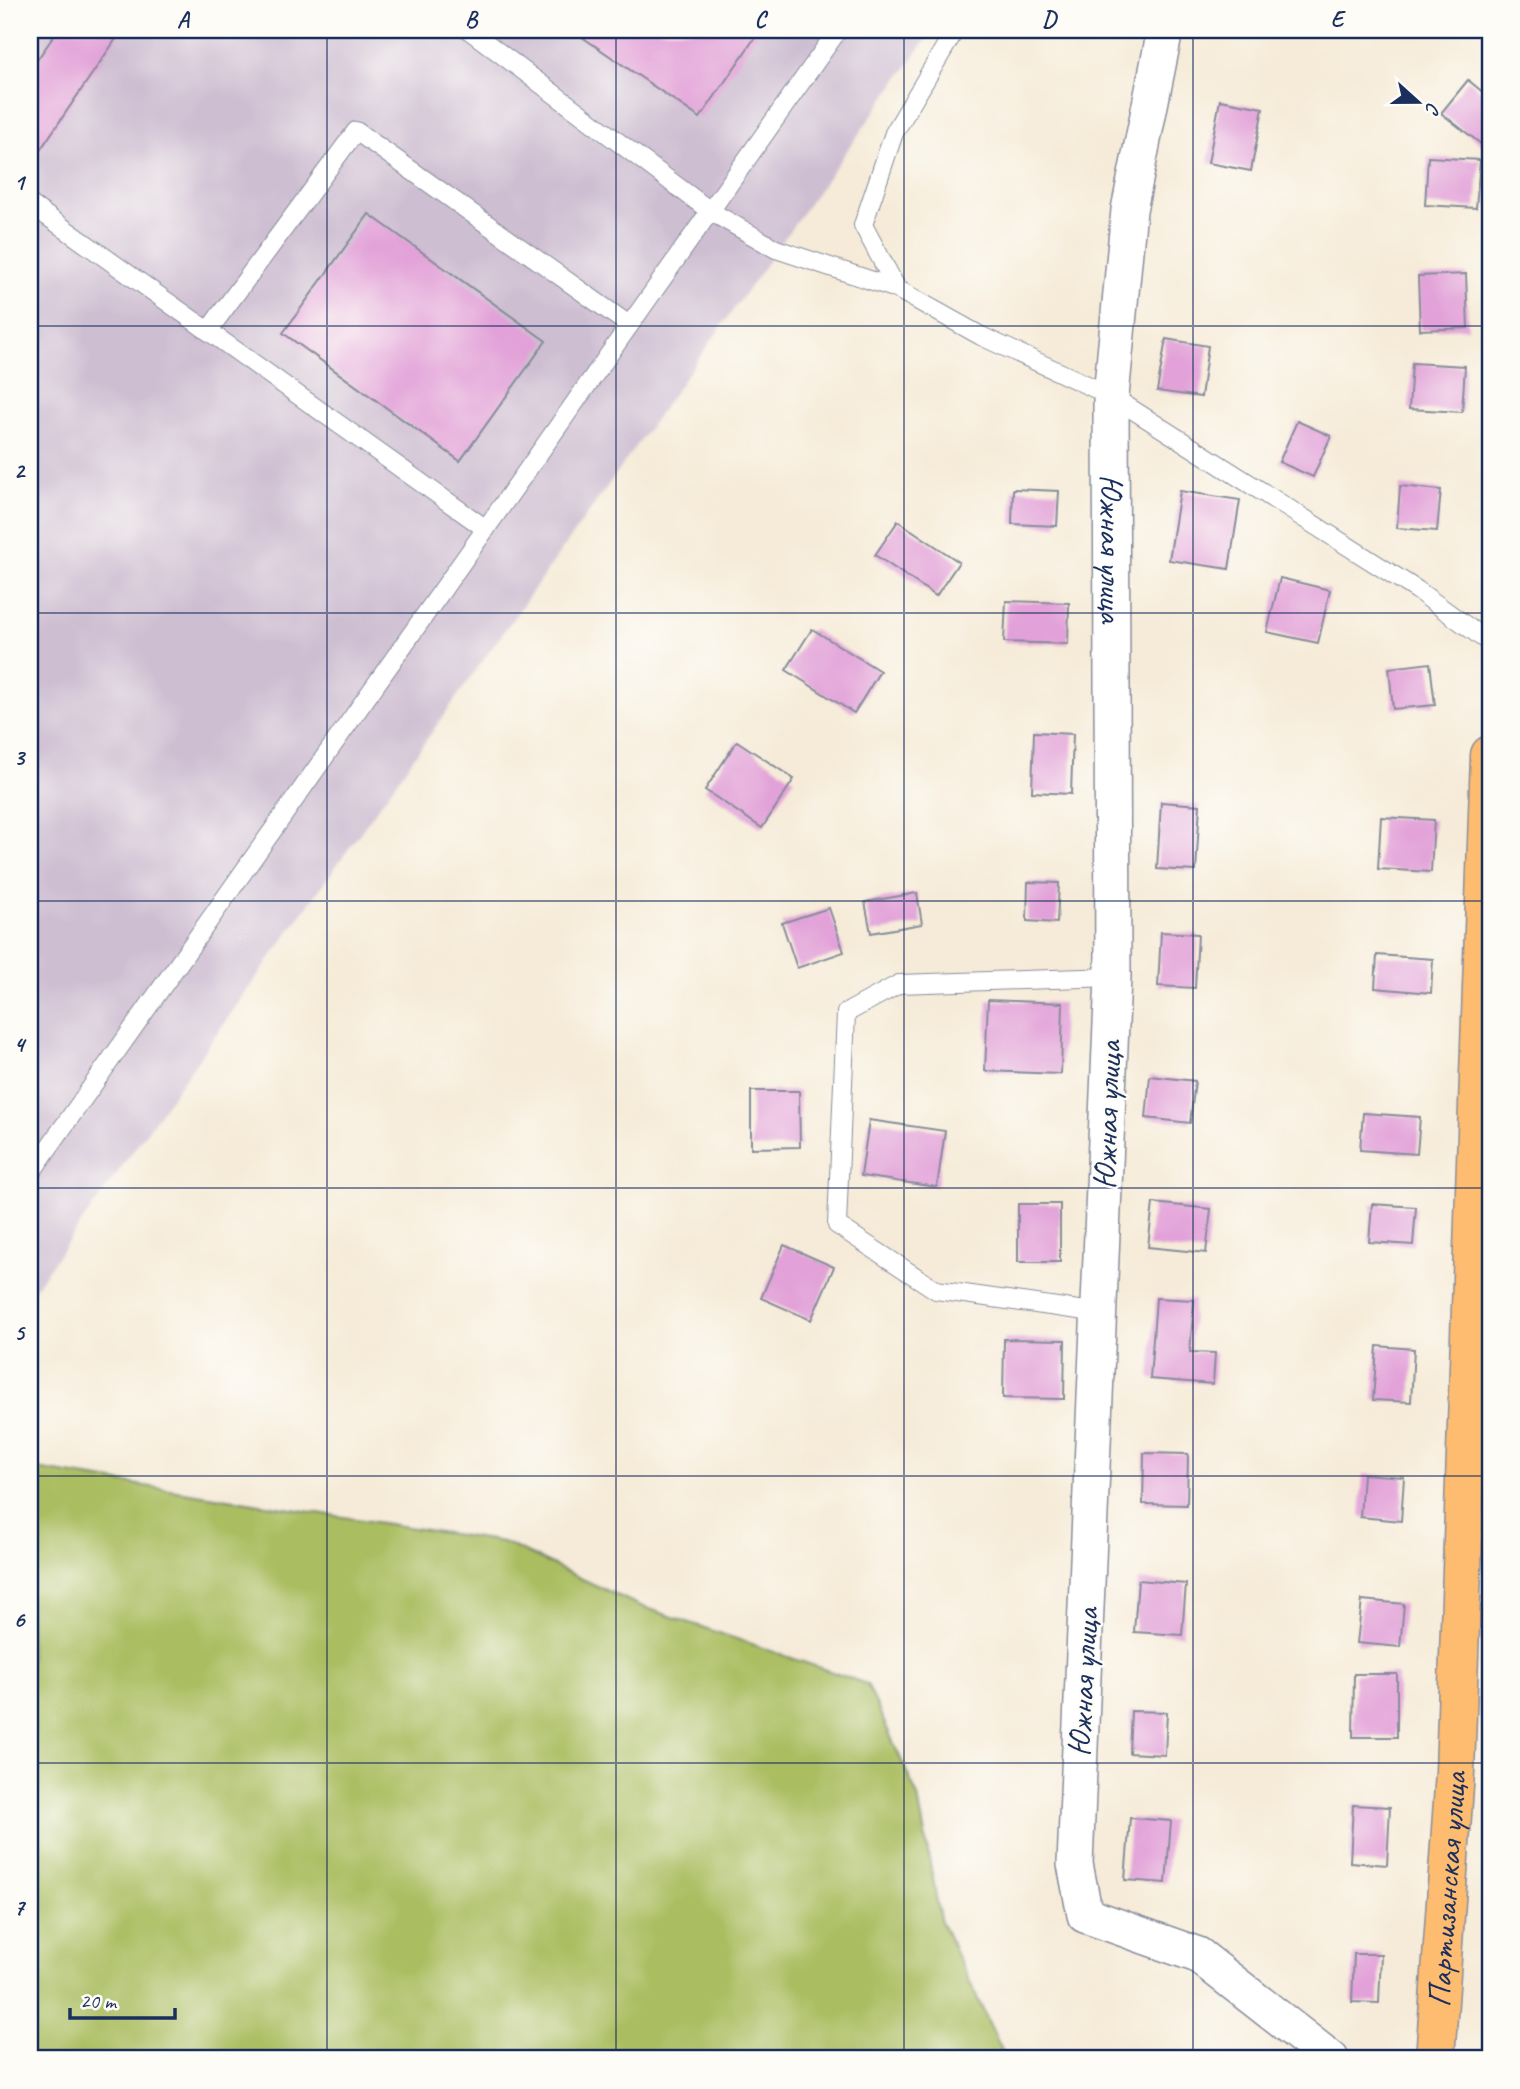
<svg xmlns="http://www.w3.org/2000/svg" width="1520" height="2089" font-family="Caveat,sans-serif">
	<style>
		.industrial { fill: #cebed2 }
		.green { fill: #aabd61; stroke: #627660; stroke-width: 2 }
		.building { fill: #e2a1d8 }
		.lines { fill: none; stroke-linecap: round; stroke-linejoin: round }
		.lane-casing { stroke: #888d9b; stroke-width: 20 }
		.street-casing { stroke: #888d9b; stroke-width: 38 }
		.primary-casing { stroke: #888d9b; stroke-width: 41 }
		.lane { stroke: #fff; stroke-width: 18 }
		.street { stroke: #fff; stroke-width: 35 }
		.primary { stroke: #fdbc70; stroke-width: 38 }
		.grid { fill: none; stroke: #1b2f5e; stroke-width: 2; stroke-opacity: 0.55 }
		.labels { text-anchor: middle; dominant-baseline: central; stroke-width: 5; stroke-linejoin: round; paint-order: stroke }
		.street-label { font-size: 33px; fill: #1b2f5e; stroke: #fdfcf7 }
		.neatline { fill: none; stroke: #1b2f5e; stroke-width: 2.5 }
		.grid-label { font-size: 23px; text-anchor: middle; font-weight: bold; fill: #1b2f5e }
	</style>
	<rect width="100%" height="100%" fill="#fdfcf7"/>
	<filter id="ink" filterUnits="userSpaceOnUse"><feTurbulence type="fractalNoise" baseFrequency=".0143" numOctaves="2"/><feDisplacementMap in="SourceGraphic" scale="14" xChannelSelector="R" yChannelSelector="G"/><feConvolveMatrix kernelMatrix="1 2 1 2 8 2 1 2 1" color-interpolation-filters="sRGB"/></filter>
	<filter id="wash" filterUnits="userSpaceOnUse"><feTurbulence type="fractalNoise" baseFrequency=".00686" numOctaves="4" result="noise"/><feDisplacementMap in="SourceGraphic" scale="28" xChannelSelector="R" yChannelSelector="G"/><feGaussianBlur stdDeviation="1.57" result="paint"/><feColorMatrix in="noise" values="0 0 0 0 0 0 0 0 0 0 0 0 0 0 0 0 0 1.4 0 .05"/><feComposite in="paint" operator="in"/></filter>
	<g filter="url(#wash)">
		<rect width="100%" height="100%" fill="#f6ebd8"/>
		<polygon class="industrial" points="30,30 933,30 30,1295"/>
		<polygon class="green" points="30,1468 503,1542 638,1605 867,1684 918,1797 940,1919 1006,2059 30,2059"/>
		<g id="blocks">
			<g class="building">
				<polygon points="58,30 122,30 36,156 30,152 30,70"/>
				<polygon points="572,30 760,30 700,118"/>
				<polygon points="1468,80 1490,98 1490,151 1441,113"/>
				<polygon points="1220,100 1263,108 1251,171 1208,163"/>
				<polygon points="1428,157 1480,160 1476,208 1425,205"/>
				<polygon points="369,214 546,341 460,461 283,333"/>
				<polygon points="1466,274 1468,328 1420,330 1418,276"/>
				<polygon points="1166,339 1208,346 1201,397 1157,391"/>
				<polygon points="1412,363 1465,366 1462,412 1409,409"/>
				<polygon points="1297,421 1331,436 1313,477 1279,462"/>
				<polygon points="1400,486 1441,490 1437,531 1397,528"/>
				<polygon points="1013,489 1059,491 1057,526 1012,524"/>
				<polygon points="1180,491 1240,500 1229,569 1169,560"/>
				<polygon points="898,521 959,562 936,596 875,555"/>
				<polygon points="1280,578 1330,590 1318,643 1267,632"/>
				<polygon points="1006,601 1069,603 1068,644 1004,642"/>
				<polygon points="812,629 880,671 854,713 786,670"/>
				<polygon points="1430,663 1435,705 1393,709 1389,668"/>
				<polygon points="1034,732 1073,734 1071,794 1032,792"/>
				<polygon points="737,741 794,779 762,828 705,790"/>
				<polygon points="1161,802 1200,805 1196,871 1157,869"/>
				<polygon points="1381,817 1434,820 1431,872 1378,869"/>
				<polygon points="1028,882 1059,883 1057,923 1027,921"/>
				<polygon points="917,893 922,924 871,933 865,902"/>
				<polygon points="829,908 844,952 797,968 782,923"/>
				<polygon points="1161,932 1198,934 1195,988 1158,986"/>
				<polygon points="1377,955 1433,959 1431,993 1375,988"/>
				<polygon points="988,1000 1063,1003 1061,1074 985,1071"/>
				<polygon points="1150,1076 1195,1081 1190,1123 1146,1118"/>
				<polygon points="751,1091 799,1091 800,1147 751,1148"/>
				<polygon points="1363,1113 1420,1117 1417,1154 1360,1150"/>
				<polygon points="869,1120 945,1131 937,1187 861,1176"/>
				<polygon points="1153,1203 1211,1209 1206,1253 1148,1247"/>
				<rect x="1018" y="1204" width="42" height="58"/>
				<polygon points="1372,1204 1416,1207 1413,1245 1369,1242"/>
				<polygon points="784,1245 834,1267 811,1320 761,1298"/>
				<polygon points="1156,1298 1194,1300 1190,1352 1215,1353 1213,1384 1150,1379"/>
				<polygon points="1004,1339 1065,1340 1064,1399 1003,1398"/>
				<polygon points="1377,1346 1414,1349 1411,1402 1373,1400"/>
				<polygon points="1144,1453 1188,1454 1187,1505 1143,1504"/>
				<polygon points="1363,1474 1404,1477 1401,1521 1360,1517"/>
				<polygon points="1138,1580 1186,1584 1182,1635 1134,1632"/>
				<polygon points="1362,1600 1404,1604 1400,1647 1357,1643"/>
				<polygon points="1354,1674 1397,1674 1397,1737 1353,1737"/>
				<polygon points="1131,1711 1167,1712 1165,1755 1129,1753"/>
				<polygon points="1353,1805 1390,1807 1387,1865 1350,1862"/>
				<polygon points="1130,1818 1171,1821 1166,1883 1125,1880"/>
				<polygon points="1354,1954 1381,1954 1379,2003 1352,2002"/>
			</g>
		</g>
	</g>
	<g filter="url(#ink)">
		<use href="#blocks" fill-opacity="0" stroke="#888d9b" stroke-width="2"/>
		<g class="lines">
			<defs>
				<g id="lane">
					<polyline points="469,30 710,211 776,249 897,289"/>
					<polyline points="955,30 894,133 863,225 897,289 981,336 1111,396 1417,590 1490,643"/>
					<polyline points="30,204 486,529"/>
					<polyline points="208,331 356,131 629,325"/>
					<polyline points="30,1174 838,30"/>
					<polyline points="1100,1313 936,1290 837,1225 846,1013 899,984 1113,977"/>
				</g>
				<g id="street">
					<path id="s1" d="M1165,30L1129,210L1111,396L1113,977L1075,1864L1085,1915L1198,1955L1331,2059"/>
				</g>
				<g id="primary">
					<path id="s2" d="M1435,2059L1455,1772L1490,755"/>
				</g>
			</defs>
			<use href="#lane" class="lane-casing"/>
			<use href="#street" class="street-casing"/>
			<use href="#primary" class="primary-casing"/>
			<use href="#lane" class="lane"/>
			<use href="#street" class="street"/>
			<use href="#primary" class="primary"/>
		</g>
	</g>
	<path class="grid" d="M327,30V2059M616,30V2059M904,30V2059M1193,30V2059M30,326H1490M30,613H1490M30,901H1490M30,1188H1490M30,1476H1490M30,1763H1490"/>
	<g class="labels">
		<g class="street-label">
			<text stroke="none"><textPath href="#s1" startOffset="523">Южная улица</textPath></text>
			<text transform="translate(1107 1115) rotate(-88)">Южная улица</text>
			<text transform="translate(1083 1682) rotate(-87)">Южная улица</text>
			<text stroke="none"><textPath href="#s2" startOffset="170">Партизанская улица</textPath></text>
		</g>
	</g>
	<rect width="1520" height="2089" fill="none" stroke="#fdfcf7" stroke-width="77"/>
	<g transform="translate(1418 102) rotate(111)" stroke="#fdfcf7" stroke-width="5" paint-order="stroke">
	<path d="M0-5L12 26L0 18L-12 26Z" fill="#1b2f5e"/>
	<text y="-10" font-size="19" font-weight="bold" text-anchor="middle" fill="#1b2f5e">С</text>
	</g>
	<path d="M70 2008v10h105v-10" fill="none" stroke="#1b2f5e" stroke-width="3.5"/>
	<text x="80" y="2008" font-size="21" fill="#1b2f5e" stroke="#fdfcf7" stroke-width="5" paint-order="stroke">20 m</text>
	<rect x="38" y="38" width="1444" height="2012" class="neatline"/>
	<g class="grid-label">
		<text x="183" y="27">A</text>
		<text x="471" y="27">B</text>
		<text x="760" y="27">C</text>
		<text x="1049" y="27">D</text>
		<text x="1337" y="27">E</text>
		<text x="19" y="190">1</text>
		<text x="19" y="478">2</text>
		<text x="19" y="765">3</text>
		<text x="19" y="1052">4</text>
		<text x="19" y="1340">5</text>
		<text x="19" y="1627">6</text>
		<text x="19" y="1915">7</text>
	</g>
</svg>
